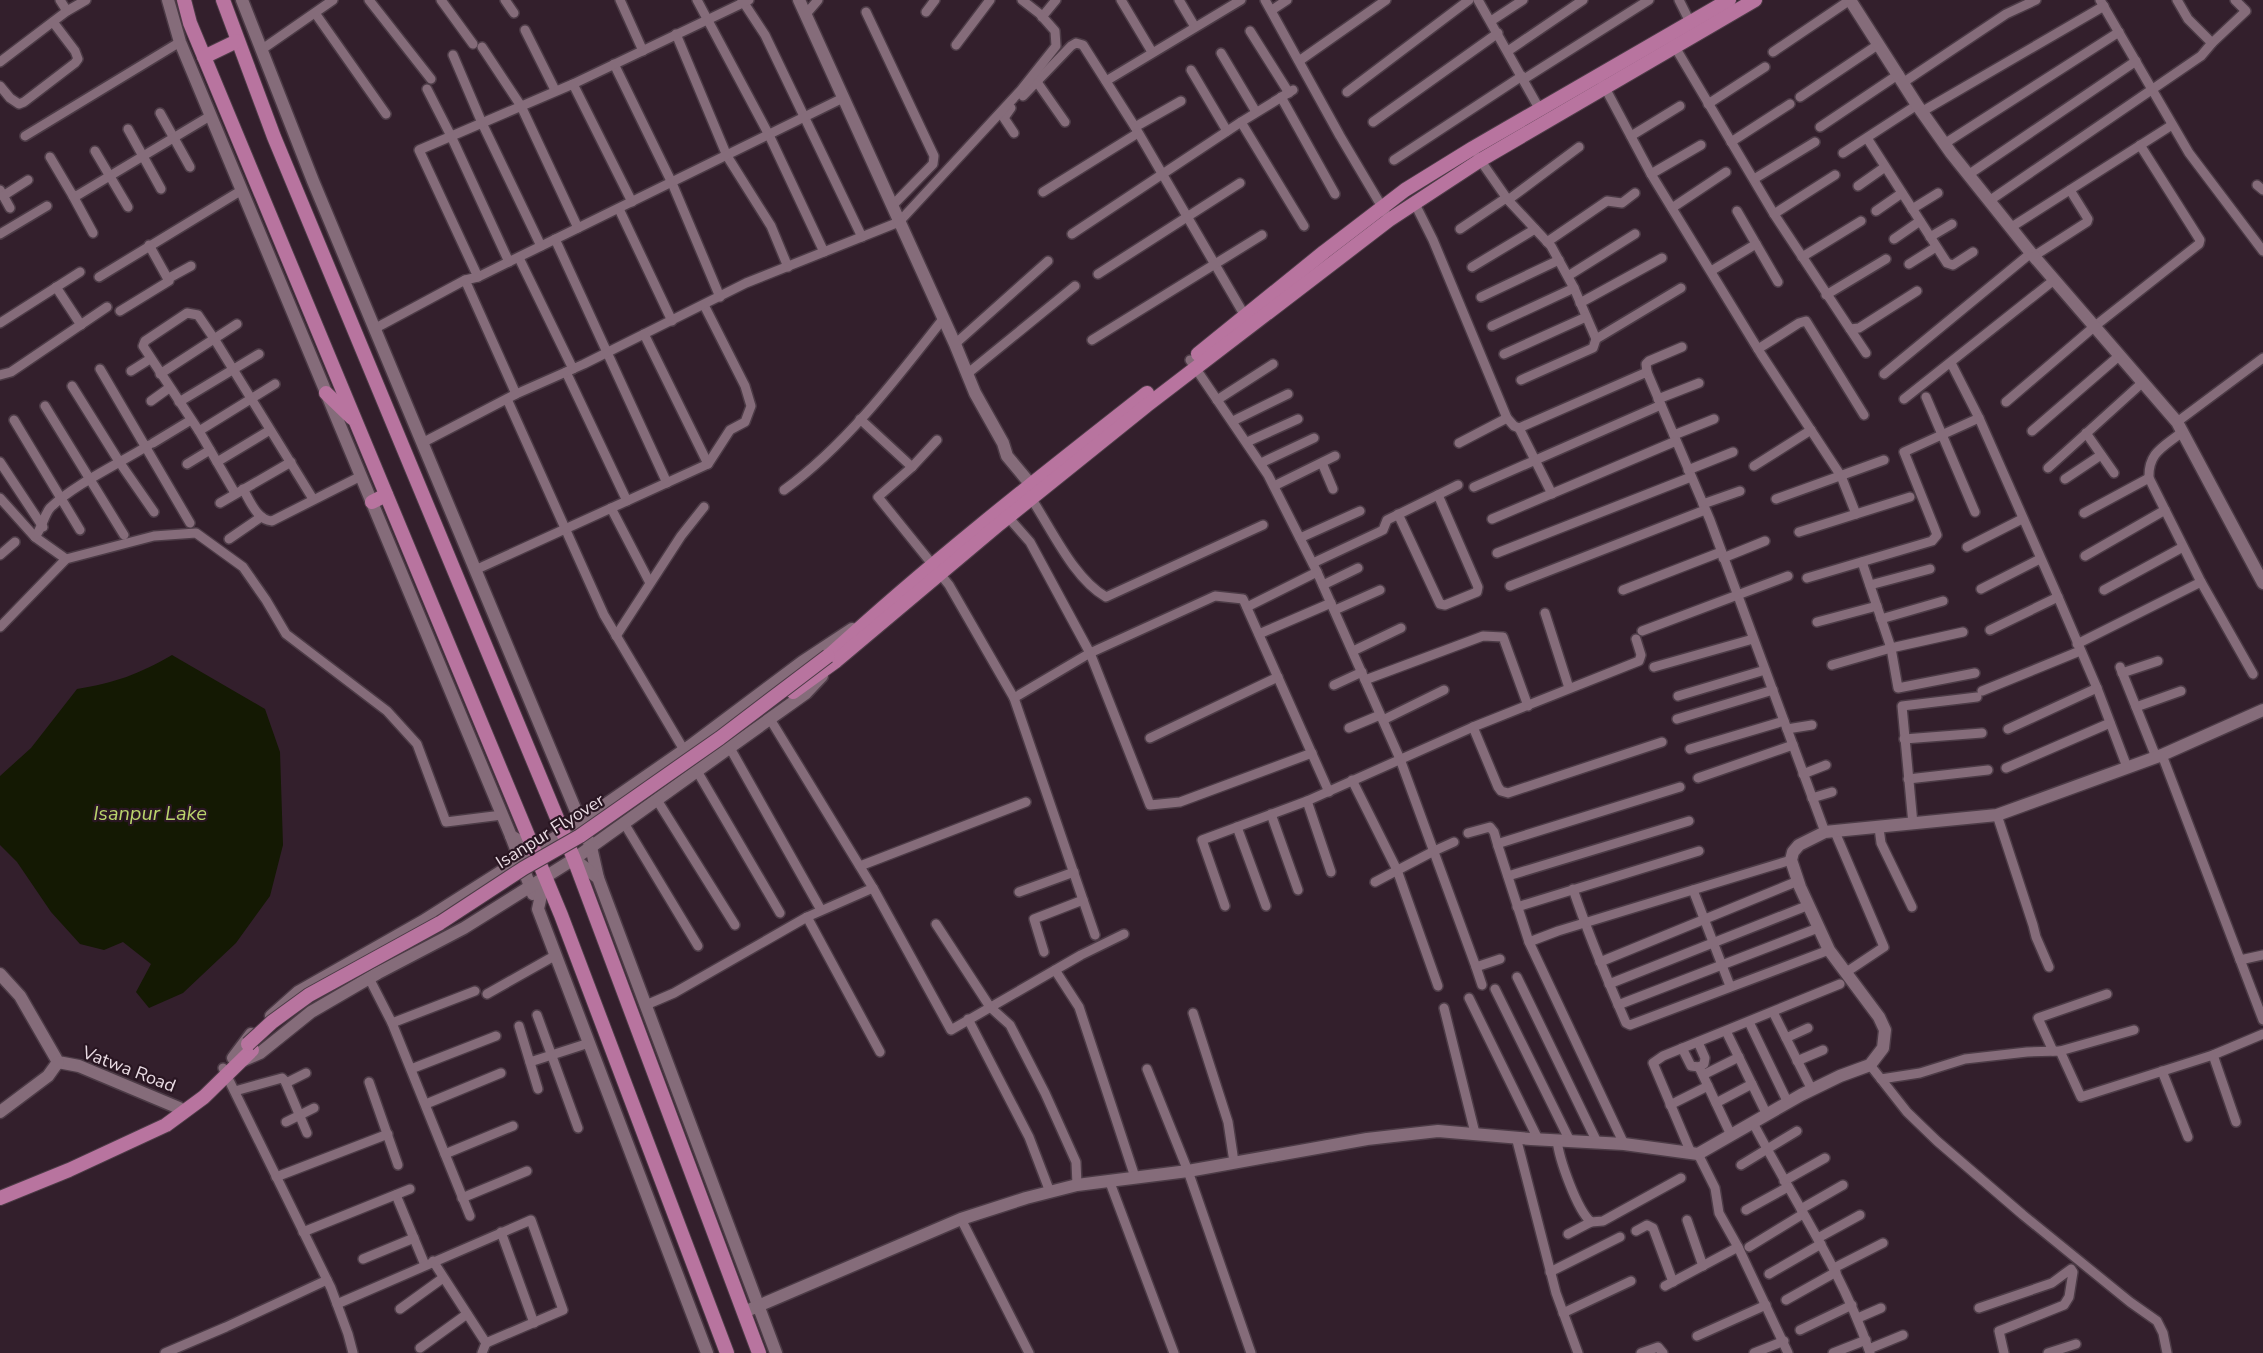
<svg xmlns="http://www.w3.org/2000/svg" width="2263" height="1353" font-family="'Nunito Sans',sans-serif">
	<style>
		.water { fill: #141903 }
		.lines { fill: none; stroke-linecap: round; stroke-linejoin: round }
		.street-casing { stroke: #4c3b46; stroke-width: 12 }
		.secondary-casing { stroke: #4c3b46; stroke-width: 15 }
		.primary-casing { stroke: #4c3b46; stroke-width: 16 }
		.street { stroke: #856c7a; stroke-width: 9 }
		.secondary { stroke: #856c7a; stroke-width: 12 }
		.primary { stroke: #b8749f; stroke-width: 14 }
		.primary-bridge-casing { stroke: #4c3b46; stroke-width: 16; stroke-linecap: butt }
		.primary-bridge { stroke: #b8749f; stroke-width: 14 }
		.labels { text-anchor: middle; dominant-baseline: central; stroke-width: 4.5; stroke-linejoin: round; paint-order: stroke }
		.street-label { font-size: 18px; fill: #e9dbe3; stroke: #291622 }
		.water-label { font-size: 20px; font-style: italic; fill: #b9d36c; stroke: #291622 }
	</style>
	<rect width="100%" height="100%" fill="#331f2c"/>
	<path class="water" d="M172,655L265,709L280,752L283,845L270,896L236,943L183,993L149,1008L136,992L151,964L123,942L104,950L80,944L51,912L17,862L0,845V776L31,748L77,689C115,683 139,674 172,655Z"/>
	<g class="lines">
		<defs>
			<g id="street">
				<polyline points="60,0 67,11"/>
				<polyline points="369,0 431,79"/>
				<polyline points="441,0 473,44"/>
				<polyline points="505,0 514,13"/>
				<polyline points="620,0 643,51"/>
				<polyline points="697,0 769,135 824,252"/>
				<polyline points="742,0 765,35 862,237"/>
				<polyline points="1121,0 1152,52"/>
				<polyline points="1179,0 1195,27"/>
				<polyline points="1265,0 1340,136 1385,212"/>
				<polyline points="1478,0 1540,110"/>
				<polyline points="1679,0 1690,22"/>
				<polyline points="2100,0 2189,153 2263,251"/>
				<polyline points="2177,0 2188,19 2212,43"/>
				<polyline points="1272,10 1287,0"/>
				<polyline points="866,12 934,156 933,164 892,206"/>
				<polyline points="926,12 935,0"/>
				<polyline points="315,13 386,114"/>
				<polyline points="806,14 818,0"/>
				<polyline points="1042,17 1056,0"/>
				<polyline points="1491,21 1523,0"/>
				<polyline points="525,30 555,90"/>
				<polyline points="1250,31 1289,93"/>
				<polyline points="676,34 727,156 771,226 788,267"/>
				<polyline points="1672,42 1774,214 1850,329 1859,328 1917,291"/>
				<polyline points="956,45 990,0"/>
				<polyline points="482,47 521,106 578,228"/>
				<polyline points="261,50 333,0"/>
				<polyline points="1508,51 1583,0"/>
				<polyline points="1773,52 1850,0"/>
				<polyline points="1221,53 1256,112"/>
				<polyline points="453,55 482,123 541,246"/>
				<polyline points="1299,61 1386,0"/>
				<polyline points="0,62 67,11 86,0"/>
				<polyline points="614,64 672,183 720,297"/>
				<polyline points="1191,70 1227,131"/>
				<polyline points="1524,79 1649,0"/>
				<polyline points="1106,81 1241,0"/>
				<polyline points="1037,82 1065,122"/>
				<polyline points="1904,82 2006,14 2036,0"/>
				<polyline points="573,84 632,202"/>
				<polyline points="1603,84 1651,174 1761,354 1841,476 1856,514"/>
				<polyline points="0,86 10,98 19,104 24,102 75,63 78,59 75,51 53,22"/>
				<polyline points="427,89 451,136 509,262"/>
				<polyline points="1347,92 1469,0"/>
				<polyline points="1023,96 1071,46 1076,43 1083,45 1135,127 1245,316"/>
				<polyline points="1281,97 1335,194"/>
				<polyline points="1800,97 1879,44"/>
				<polyline points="1708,104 1765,67"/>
				<polyline points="1011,108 1004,118 1014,133"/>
				<polyline points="1923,111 2104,6"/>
				<polyline points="160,113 190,167"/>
				<polyline points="1241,122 1304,226"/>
				<polyline points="1373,122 1498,33"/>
				<polyline points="1135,127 1181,101"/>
				<polyline points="1820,127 1899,74"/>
				<polyline points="128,129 161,189"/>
				<polyline points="25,136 180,42"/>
				<polyline points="1631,136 1680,106"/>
				<polyline points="1867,138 1947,263 1953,265 1973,252"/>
				<polyline points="1731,142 1790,104"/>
				<polyline points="1944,144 2119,32"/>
				<polyline points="95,151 128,207"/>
				<polyline points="1843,153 1917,105"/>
				<polyline points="50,157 73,196 78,195 210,116"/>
				<polyline points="1478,157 1508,200 1551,246 1574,288 1596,339 1593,348 1521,380"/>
				<polyline points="1394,160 1522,76"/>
				<polyline points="1651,174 1701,145"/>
				<polyline points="1968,175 2136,61"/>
				<polyline points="1754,179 1815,142"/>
				<polyline points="2257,185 2263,190"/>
				<polyline points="1858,186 1885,167"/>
				<polyline points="0,190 10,208"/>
				<polyline points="1043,192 1138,133"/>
				<polyline points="3,196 28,180"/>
				<polyline points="73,196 93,233"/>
				<polyline points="1508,200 1579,147"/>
				<polyline points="1989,201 2201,56 2212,43 2246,11 2235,0"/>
				<polyline points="1414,202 1433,240 1507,418 1514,426 1519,428 1647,372 1710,520 1825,832"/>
				<polyline points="1672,208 1726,172"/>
				<polyline points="619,209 672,321"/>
				<polyline points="1912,209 1938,193"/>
				<polyline points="1737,211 1778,282"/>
				<polyline points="1876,211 1902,193"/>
				<polyline points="1774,214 1835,175"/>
				<polyline points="2010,228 2172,125"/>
				<polyline points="1460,229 1506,198"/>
				<polyline points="0,234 47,206"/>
				<polyline points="1072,234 1241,122 1293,90"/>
				<polyline points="1930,237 1952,224"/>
				<polyline points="555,239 667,483"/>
				<polyline points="1894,239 1920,221"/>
				<polyline points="1547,242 1607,201 1622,203 1635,193"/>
				<polyline points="2034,256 2087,222 2088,219 2070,190"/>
				<polyline points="1802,257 1861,221"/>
				<polyline points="519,258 573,369"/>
				<polyline points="1909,264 1936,247"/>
				<polyline points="1472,267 1535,229"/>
				<polyline points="1711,271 1756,244"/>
				<polyline points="1098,274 1240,183"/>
				<polyline points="1568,276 1635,234"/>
				<polyline points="99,277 242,190"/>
				<polyline points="478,277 843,98"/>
				<polyline points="169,278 191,266"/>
				<polyline points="56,287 81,325"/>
				<polyline points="1826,295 1886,259"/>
				<polyline points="1481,297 1559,260"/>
				<polyline points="1580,303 1662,258"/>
				<polyline points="704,305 745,386 751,406 745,422 730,430 708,464"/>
				<polyline points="120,311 169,281 149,245"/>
				<polyline points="0,323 80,272"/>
				<polyline points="1492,326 1574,288"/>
				<polyline points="374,329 465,280"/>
				<polyline points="1850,329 1866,353"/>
				<polyline points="1596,339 1681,288"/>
				<polyline points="1092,340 1262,235"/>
				<polyline points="955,344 1048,261"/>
				<polyline points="1758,349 1799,323 1806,321 1864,415"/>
				<polyline points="1504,354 1586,317"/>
				<polyline points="1190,360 1268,475 1317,572 1400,759 1476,967 1500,959"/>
				<polyline points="1951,363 1979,418 2058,597 2097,688 2127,767"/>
				<polyline points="100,369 190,523"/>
				<polyline points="131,371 150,359"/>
				<polyline points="566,372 627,501"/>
				<polyline points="1647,372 1646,364 1649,361 1682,347"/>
				<polyline points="160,374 237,324"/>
				<polyline points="967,374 1075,286"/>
				<polyline points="1884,374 2031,253"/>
				<polyline points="0,375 11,372 107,307"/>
				<polyline points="72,386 120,463 154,512"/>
				<polyline points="516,394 465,280 478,277 419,150 573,84 749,0"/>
				<polyline points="1926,397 1975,512"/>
				<polyline points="507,399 604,615 684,750"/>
				<polyline points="1658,399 1699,383"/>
				<polyline points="1904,399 2054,280"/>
				<polyline points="1217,400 1273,364"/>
				<polyline points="151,401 169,388"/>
				<polyline points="179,402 259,354"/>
				<polyline points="2006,402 2095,326 2199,244 2200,240 2140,145"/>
				<polyline points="45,406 124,535"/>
				<polyline points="860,419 912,467"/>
				<polyline points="14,420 80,530"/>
				<polyline points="1233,421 1288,394"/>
				<polyline points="2177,422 2263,358"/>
				<polyline points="1519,428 1552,494"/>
				<polyline points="199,431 275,384"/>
				<polyline points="2032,431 2120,355"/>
				<path d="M2182,432C2164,447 2148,452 2149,478L2201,582L2253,674"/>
				<polyline points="2086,433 2114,473"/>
				<polyline points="1674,435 1714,419"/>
				<polyline points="937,440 912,467 878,497 949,585 1014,698 1090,653 1215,596 1243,599 1329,792"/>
				<polyline points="1247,442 1298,419"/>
				<polyline points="153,443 191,420"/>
				<polyline points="422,443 516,394 584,364 746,283 899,222 1021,90 1056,46 1055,31 1040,14 1022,0"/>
				<polyline points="1459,443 1507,418"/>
				<polyline points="0,462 43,527"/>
				<polyline points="217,462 270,430"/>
				<polyline points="1261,463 1314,438"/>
				<polyline points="1322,463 1333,489"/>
				<polyline points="187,464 210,450"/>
				<polyline points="1754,466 1811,430"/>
				<polyline points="2048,468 2143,382"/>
				<polyline points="1688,470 1733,452"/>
				<polyline points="2065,479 2101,455"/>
				<polyline points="1274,486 1335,456"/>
				<polyline points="1474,487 1661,405"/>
				<path d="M243,489C250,501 257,520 272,521L361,476"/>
				<path d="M784,490C845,446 897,378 943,319"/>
				<polyline points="235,493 199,431 143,346 145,341 187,313 198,315 215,340 313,499"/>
				<polyline points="0,498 35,537 66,559"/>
				<path d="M1031,498C1052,530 1074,579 1106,597L1263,525"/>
				<polyline points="1776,499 1884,460"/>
				<polyline points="220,503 291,462"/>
				<polyline points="1703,504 1740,491"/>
				<polyline points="611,508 650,583"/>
				<polyline points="2084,513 2149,478"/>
				<polyline points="1398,514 1440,604 1445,605 1477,592 1478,587 1438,495"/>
				<polyline points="1008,517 1030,542 1090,653 1150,805 1180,802 1312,753"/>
				<polyline points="1492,519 1676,441"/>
				<polyline points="1799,532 1910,497"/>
				<path d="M35,537C42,528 44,515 50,508C73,485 120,463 149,445"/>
				<polyline points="1300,538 1360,511"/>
				<polyline points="229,539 261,517"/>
				<polyline points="1967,547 2022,519"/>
				<polyline points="1497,553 1691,477"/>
				<polyline points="0,555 15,542"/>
				<polyline points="2085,556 2165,510"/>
				<polyline points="1723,558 1765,541"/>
				<polyline points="1862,562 1891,648 1898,688 1975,673"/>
				<polyline points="1313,563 1379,532 1383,530 1387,520 1458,485"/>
				<polyline points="475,570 708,464 644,334"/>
				<polyline points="1807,578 1932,541 1937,535 1934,527 1904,452 1979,418"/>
				<polyline points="1323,585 1358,568"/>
				<polyline points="1870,585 1930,569"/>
				<polyline points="1510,586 1705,510"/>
				<polyline points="1981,589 2040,559"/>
				<polyline points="1623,590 1721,552"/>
				<polyline points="2104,590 2183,547"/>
				<polyline points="1247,607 1317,572"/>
				<polyline points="1335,610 1380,590"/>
				<polyline points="1545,613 1569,688"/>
				<polyline points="1881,619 1943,601"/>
				<polyline points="1817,622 1877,606"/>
				<polyline points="0,627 66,559 154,536 196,533 243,567 266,600 286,634 387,711 417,744 446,822 502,815"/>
				<polyline points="1990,630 2058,597"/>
				<polyline points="1642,631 1788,576"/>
				<polyline points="1259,634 1331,603"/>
				<polyline points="616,636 681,536 704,507"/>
				<polyline points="2077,644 2201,582"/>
				<polyline points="1353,651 1401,628"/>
				<polyline points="1832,665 1891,648 1963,632"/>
				<polyline points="1654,667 1753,639"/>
				<polyline points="2120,667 2156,757"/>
				<polyline points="2122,673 2158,661"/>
				<polyline points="1365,680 1483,636 1503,637 1528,706"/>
				<polyline points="1334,685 1362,672"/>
				<polyline points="1982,691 2080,651"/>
				<polyline points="1678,696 1765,670"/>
				<polyline points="1014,698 1095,935"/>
				<polyline points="2136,707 2181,691"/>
				<polyline points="1677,719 1773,690"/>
				<polyline points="1383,720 1444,690"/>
				<polyline points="1473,727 1498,787 1501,791 1508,793 1662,742"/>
				<polyline points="1349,728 1380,715"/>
				<polyline points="1787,729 1812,725"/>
				<polyline points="2008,729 2097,688"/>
				<polyline points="1150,738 1278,677"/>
				<polyline points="1904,739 1982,733"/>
				<polyline points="730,748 821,910"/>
				<polyline points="1690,749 1784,721"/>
				<polyline points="2162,755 2263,1020"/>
				<polyline points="2006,768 2110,723"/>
				<polyline points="697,771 780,913"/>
				<polyline points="1803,774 1826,765"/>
				<polyline points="1698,778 1793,745"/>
				<polyline points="1908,779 1988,770"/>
				<polyline points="1352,780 1397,870 1438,986"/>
				<polyline points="1812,798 1832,792"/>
				<polyline points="657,800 735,925"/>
				<polyline points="1307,801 1331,872"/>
				<polyline points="1271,814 1298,890"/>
				<polyline points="1997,815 2033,925 2036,937 2049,967"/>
				<polyline points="624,823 698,946"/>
				<polyline points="1913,824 1902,706 1977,697"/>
				<polyline points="1237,827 1266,906"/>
				<polyline points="1879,828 1881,843 1912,907"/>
				<polyline points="1835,832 1884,947 1845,973"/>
				<polyline points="1468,833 1490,827 1494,832 1498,846"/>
				<polyline points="860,866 1026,802"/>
				<polyline points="1508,876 1689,821"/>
				<polyline points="1375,882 1434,851 1454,842"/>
				<polyline points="873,888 951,1030 1081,955 1124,934"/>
				<path d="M1573,889C1588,934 1607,979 1626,1023L1630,1025L1829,950"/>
				<polyline points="1693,890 1730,986"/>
				<polyline points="1019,892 1074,872"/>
				<polyline points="1225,906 1202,840 1307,801 1473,727 1639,661 1641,655 1636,639"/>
				<polyline points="1517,907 1699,851"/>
				<polyline points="807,917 880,1052"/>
				<polyline points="936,924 990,1007 1010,1025 1045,1093 1076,1162 1077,1185"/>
				<polyline points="1529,942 1558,931 1791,860"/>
				<polyline points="1044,952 1034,919 1083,900"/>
				<polyline points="2240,960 2263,955"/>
				<polyline points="1600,962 1798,881"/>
				<polyline points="1476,967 1482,985"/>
				<polyline points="1055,970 1079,1007 1135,1177"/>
				<polyline points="1517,977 1597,1142"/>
				<polyline points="369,978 392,1023 470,1216"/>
				<polyline points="1609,984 1809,905"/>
				<polyline points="1495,989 1570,1141"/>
				<polyline points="487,994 556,955"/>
				<polyline points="1469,998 1538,1139"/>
				<polyline points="646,1005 674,993 807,917 873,888 770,719"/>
				<polyline points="1618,1005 1818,928"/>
				<polyline points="1444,1008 1475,1133"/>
				<polyline points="1773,1012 1812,1090"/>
				<polyline points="1193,1013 1228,1122 1234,1162"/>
				<polyline points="537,1015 578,1128"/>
				<polyline points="968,1019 1029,1137 1050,1192"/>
				<polyline points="1749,1022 1788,1103"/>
				<polyline points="392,1023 475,991"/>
				<polyline points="519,1026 538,1089"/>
				<polyline points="1726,1031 1767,1115"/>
				<polyline points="1786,1038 1808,1028"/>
				<polyline points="1698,1042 1705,1058 1704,1064 1699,1067"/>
				<polyline points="1682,1048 1691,1066 1699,1067"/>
				<polyline points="2053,1051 2038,1018 2107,994"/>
				<polyline points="2060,1051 2134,1030"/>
				<polyline points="2213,1055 2236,1122"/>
				<polyline points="1797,1061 1823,1050"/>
				<polyline points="530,1062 589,1043"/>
				<polyline points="1870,1065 1907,1112 1937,1141 2023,1215 2130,1302 2157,1321 2163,1333 2167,1353"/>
				<polyline points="1699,1067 1731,1135"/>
				<polyline points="223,1068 331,1288 348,1334 353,1353"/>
				<polyline points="411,1069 496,1036"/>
				<polyline points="1147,1069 1188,1171 1251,1353"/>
				<polyline points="2162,1071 2188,1137"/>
				<polyline points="1703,1075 1739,1057"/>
				<polyline points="1881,1079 1920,1073 1965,1059 2027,1052 2060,1051 2081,1097 2213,1055 2263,1034"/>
				<polyline points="369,1082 398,1165"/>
				<polyline points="286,1083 306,1073"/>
				<polyline points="235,1091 282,1078 285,1081 307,1133"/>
				<polyline points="1716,1103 1752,1084"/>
				<polyline points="426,1104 501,1073"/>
				<polyline points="1670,1105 1708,1086"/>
				<polyline points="286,1122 314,1108"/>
				<path d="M1753,1123C1793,1199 1842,1271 1870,1353"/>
				<polyline points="1516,1137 1556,1293 1578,1353"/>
				<path d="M1557,1140C1559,1159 1577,1210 1591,1222L1603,1221L1681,1178"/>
				<polyline points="1624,1144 1529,942 1498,846 1500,843 1680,787"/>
				<polyline points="1691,1153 1653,1063 1663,1056 1840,984"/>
				<polyline points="445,1154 513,1126"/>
				<polyline points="1698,1154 1715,1188 1719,1213 1738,1247 1788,1353"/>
				<polyline points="1741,1165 1797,1131"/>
				<polyline points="276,1177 388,1134"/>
				<polyline points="1109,1180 1174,1353"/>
				<polyline points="1784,1181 1825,1158"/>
				<polyline points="396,1195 425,1265"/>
				<polyline points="462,1198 527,1171"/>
				<polyline points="1801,1209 1843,1185"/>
				<polyline points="1746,1210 1788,1187"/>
				<polyline points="961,1219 1029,1353"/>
				<polyline points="1687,1220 1703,1266"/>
				<polyline points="1636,1231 1647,1225 1653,1228 1673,1282"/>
				<polyline points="303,1232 410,1189"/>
				<polyline points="501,1232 534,1323"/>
				<polyline points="1568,1234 1591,1222"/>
				<polyline points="1818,1238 1860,1215"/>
				<polyline points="1749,1247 1803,1214"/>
				<polyline points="363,1259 414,1238"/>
				<polyline points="433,1261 486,1343 482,1353"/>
				<polyline points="1834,1268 1883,1243"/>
				<polyline points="1550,1272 1620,1237"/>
				<polyline points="1769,1274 1821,1244"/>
				<polyline points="1665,1286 1738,1247"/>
				<polyline points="1786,1300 1836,1272"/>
				<polyline points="337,1304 531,1220 563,1310 486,1343"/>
				<polyline points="1979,1308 2052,1283 2071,1269 2073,1272 2069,1297 2064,1305 1999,1331 2004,1353"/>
				<polyline points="400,1309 443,1278"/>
				<polyline points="1563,1313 1631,1281"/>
				<polyline points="1858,1318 1881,1308"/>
				<polyline points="1800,1330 1852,1305"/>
				<polyline points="1697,1336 1766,1305"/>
				<polyline points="420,1348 467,1314"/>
				<polyline points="1869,1349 1903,1335"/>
				<polyline points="165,1353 226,1327 327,1280"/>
				<polyline points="1641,1353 1658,1347 1663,1353"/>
				<polyline points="1754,1353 1784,1341"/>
				<polyline points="1833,1353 1866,1340"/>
				<polyline points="2048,1353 2076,1344"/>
			</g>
			<g id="secondary">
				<polyline points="168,0 180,42 511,836 534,850"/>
				<polyline points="242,0 313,181 591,847 598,878"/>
				<polyline points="799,0 955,344 975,393 1003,443 1007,456 1037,492"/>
				<polyline points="1850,0 1917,105 1951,153 2031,253 2177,422 2263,583"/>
				<polyline points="511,836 533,894"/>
				<polyline points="574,859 598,878 776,1353"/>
				<polyline points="545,877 538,909 707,1353"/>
				<polyline points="0,974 20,996 58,1062 79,1066 179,1108 183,1113"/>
				<polyline points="271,1016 298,992 423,921 589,816 690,746 802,662 852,629"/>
				<polyline points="233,1058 251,1034"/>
				<polyline points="244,1060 260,1053 311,1012 378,973 464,928 574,859 806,693 822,676"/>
				<polyline points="0,1112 48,1076 58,1062"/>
				<polyline points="744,1312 961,1219 1026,1198 1077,1185 1188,1171 1367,1139 1438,1131 1531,1139 1624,1144 1698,1154 1801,1095 1840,1076 1870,1065 1883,1048 1885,1030 1879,1017 1829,950 1800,887 1791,860 1793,852 1799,845 1825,832 1997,815 2162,755 2263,710"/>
			</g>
			<g id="primary">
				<polyline points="184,0 190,23 561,915 727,1353"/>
				<polyline points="223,0 274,137 574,859 759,1353"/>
				<polyline points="204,57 237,41"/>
				<polyline points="1198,354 1324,252 1405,190 1473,148 1729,0"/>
				<polyline points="326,393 352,418"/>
				<polyline points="372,502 386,495"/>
				<path d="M831,654C931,562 1040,477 1147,393"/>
				<polyline points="793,692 836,661 998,525 1146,406 1389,220 1479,161 1755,0"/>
				<polyline points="0,1198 69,1170 166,1125 204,1097 252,1050"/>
			</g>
		</defs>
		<use href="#street" class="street-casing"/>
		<use href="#secondary" class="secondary-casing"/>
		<use href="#primary" class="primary-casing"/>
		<use href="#street" class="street"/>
		<use href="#secondary" class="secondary"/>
		<use href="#primary" class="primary"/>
		<defs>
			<polyline id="primary-bridge" points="248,1044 272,1022 309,995 440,923 524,868 580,836 720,738 828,656"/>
		</defs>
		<use href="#primary-bridge" class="primary-bridge-casing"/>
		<use href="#primary-bridge" class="primary-bridge"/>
	</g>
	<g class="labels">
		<g class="street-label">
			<text transform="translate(550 831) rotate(-32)">Isanpur Flyover</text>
			<text transform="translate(129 1069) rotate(21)">Vatwa Road</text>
		</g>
		<g class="water-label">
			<text x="150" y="813">Isanpur Lake</text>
		</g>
	</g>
</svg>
